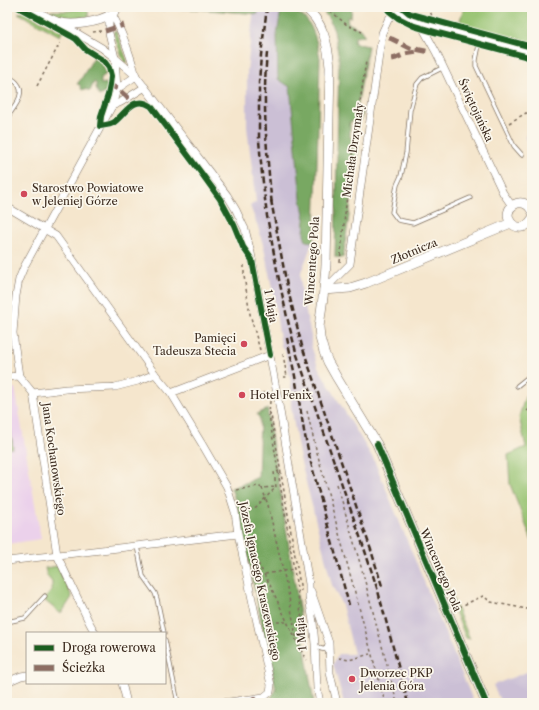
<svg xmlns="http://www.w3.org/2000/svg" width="539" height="710" font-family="'Libre Caslon Text',serif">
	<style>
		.built { fill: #ebd1eb }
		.industrial { fill: #cbbfd5 }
		.green { fill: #96c270; stroke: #687647 }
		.forest { fill: #78a862; stroke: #5a6940 }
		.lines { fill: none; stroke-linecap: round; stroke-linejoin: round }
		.service-casing { stroke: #7c6c5b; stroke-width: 5 }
		.minor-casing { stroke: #7c6c5b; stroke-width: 8 }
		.tertiary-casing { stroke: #7c6c5b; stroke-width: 10 }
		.path { stroke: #7c6c5b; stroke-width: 1.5; stroke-dasharray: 3 3; stroke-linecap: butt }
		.service { stroke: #fff; stroke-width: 3.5 }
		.minor { stroke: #fff; stroke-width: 7 }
		.tertiary { stroke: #fff; stroke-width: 9 }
		.rail { stroke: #3b2a1e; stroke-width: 2.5; stroke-dasharray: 6 3; stroke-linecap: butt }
		.quiet { stroke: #8d6e63; stroke-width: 5; stroke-dasharray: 10 5; stroke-linecap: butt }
		.cycleway-casing { stroke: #fbf7ec; stroke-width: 8 }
		.cycleway { stroke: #1b5e20; stroke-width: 6 }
		.poi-dot { fill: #d1495b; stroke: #fbf7ec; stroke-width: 1.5 }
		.labels { text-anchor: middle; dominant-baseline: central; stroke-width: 3.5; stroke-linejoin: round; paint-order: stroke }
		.street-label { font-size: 11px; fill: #3b2a1e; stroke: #fbf7ec }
		.poi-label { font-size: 11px; fill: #3b2a1e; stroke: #fbf7ec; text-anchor: start }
	</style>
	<rect width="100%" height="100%" fill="#fbf7ec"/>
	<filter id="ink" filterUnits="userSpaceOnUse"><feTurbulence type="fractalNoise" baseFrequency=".025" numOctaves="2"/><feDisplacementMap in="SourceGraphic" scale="8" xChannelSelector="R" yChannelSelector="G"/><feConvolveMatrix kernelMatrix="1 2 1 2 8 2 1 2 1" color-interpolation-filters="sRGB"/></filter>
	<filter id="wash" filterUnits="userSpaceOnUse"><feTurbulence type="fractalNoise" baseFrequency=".012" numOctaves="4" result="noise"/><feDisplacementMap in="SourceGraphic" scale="16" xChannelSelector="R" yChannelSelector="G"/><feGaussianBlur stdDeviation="0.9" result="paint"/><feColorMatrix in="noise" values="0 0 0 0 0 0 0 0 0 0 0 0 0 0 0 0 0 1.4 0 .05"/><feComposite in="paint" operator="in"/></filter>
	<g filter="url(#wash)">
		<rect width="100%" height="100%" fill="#f5e6cd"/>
		<polygon class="built" points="15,388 41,539 7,544 7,389"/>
		<g class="industrial">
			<polygon points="254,7 294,7 293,12 305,20 314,238 301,273 301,288 311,336 311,345 318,367 374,460 474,703 344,703 333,664 339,654 354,654 342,605 332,585 299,454 291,406 291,384 285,351 281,346 274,298 264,248 258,227 250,206 256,202 247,127 247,71"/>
			<polygon points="532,113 532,141 525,139"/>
			<polygon points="532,670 532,703 501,703 493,685"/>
		</g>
		<g class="green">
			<path d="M87,7L89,17C75,19 61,19 49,13L50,11H68Z"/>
			<polygon points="464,7 532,7 532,43 459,24"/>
			<polygon points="24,12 62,32 60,36 18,13"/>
			<polygon points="116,31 127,60 127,63 124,62 113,32"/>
			<polygon points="532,387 532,541 510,484 508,455 526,447 519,417 525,397"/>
			<polygon points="7,405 13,448 7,449"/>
			<polygon points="58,566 72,597 63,611 60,613 44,600 52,590 52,582 47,576 45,568"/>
			<polygon points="441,572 470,639 466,638 439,573"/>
		</g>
		<g class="forest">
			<polygon points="152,7 258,7 258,14 195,9 168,9 164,10 153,9"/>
			<polygon points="324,7 352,7 351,17 347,17 348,23 360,29 365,36 355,37 354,43 368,46 357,108 363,111 361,119 350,122 350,137 359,146 343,258 335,257 339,58 334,31 330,21 322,9"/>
			<path d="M281,10C286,11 292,11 297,13C313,19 317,43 320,58L315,234L313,242L306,241L304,235L305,219L301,199L290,87L278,79L277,35Z"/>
			<path d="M94,57C101,61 104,65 106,74L101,78V84L106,83L109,86L106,92L99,96L96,88V83L94,82L90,91L85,89L82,90L80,85L77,84L81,79Z"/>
			<polygon points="268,409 268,416 303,633 306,656 314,703 242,703 270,699 276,690 243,535 238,509 231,488 243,484 258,477 260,419 257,414"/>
		</g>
	</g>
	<g filter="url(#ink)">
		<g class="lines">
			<defs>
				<g id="service">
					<polyline points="480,40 476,60 476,66 514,146 522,155"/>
					<polyline points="440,69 422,78 417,84 415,91 410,110 406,153 401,176 397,185 392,212 398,220 413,223 470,198"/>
					<path d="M7,76C10,78 15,80 17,83C27,94 13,108 7,118"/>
					<polyline points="517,386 532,374"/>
					<polyline points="137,546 143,576 155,593 157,599 164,633"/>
					<polyline points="7,622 25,618 45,596"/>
					<polyline points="165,640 178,703"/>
					<path d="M315,645C319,648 321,650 325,649L327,645"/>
				</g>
				<g id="minor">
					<path d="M112,14C123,33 130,54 136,76"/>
					<polyline points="60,23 102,48 115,58 136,76 156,102 227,195 236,210 242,223 245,229 251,253 279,405 309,584 309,598 313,622 315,644 317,688 320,703"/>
					<polyline points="420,23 436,52 503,193 512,206"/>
					<polyline points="117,89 136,76"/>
					<polyline points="112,106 121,102 145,87"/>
					<polyline points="7,207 56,236 155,374 171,393 202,444 227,487 235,512 238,534 256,618 271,685 270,692 264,697 222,703"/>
					<polyline points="324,290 350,264 382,33 388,20 396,10"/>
					<polyline points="7,377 19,376"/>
					<polyline points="33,393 66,389 115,387 138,381 155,374"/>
					<polyline points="171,393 270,355"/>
					<polyline points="7,561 238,534"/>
					<polyline points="311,591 329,643 330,673 337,703"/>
					<polyline points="95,633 89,622 57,555 33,393 19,376 13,333 16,296 19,279 24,267 112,106 117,89 115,58 109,33 109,23 112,14"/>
					<polyline points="7,682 21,676 27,675"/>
					<polyline points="122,683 127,703"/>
				</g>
				<g id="tertiary">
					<path d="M26,7C36,12 47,18 57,22C71,27 100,22 112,14C114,12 116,9 118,7"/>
					<polyline points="54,7 67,7"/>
					<path d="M304,7C323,20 328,45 330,67L326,265L324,290L319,327L320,338L324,352L328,362L337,378L377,444L486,703"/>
					<polyline points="394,7 403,15 420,23 532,53"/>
					<path d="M532,211C523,193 500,208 511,223C513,225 516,227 519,227C525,228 529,224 532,219"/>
					<polyline points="324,290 350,288 366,283 511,223"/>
				</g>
			</defs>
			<use href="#service" class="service-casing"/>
			<use href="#minor" class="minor-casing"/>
			<use href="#tertiary" class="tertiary-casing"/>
			<g class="path">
				<polyline points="93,7 94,12"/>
				<polyline points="326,7 347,25 362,32"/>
				<polyline points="428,7 433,18"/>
				<polyline points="93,32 101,31"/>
				<polyline points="37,86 60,43"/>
				<polyline points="509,123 526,113 532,114"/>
				<polyline points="340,262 348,185 366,61"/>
				<polyline points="244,265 244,276 250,314 260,350"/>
				<polyline points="283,354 287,377 284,377"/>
				<polyline points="256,396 265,392 269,392"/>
				<polyline points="270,401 269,415 304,632 306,636"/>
				<polyline points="307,411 315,445 385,703"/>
				<polyline points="527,411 532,407"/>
				<polyline points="269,412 271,415 301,591"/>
				<polyline points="337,484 362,570 397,703"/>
				<polyline points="276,487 274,472 279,471"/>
				<polyline points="262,488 268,505 288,592 297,642"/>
				<polyline points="236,490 258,486 262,488 276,487"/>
				<polyline points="243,511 256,508 276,487"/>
				<polyline points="251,554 255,558 270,585 291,630 305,658 307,660"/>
				<polyline points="265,574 295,569"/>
				<polyline points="459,607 483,596 491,602 532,610"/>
				<polyline points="265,621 270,622 287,622"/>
				<polyline points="339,658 349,660 370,654"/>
				<polyline points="418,703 425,701 425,703"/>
			</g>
			<use href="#service" class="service"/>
			<use href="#minor" class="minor"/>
			<use href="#tertiary" class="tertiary"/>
			<g class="rail">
				<polyline points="267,7 261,55 259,83 259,140 262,174 267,216 277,270 287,317 296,352 365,551 378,591 408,703"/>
				<path d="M267,53C262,104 267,155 272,206"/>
				<polyline points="271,200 287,286 302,346 371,550 382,586"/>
				<polyline points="287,338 295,376 304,431 310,459 349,605"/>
			</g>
			<g class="quiet">
				<polyline points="105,31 124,25"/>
				<polyline points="389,38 392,39 410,48 430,52"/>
				<polyline points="392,59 396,58 405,54 417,52"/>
				<path d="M108,85C117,86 127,97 133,104"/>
				<polyline points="249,703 256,698"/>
			</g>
			<defs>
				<g id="cycleway">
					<path d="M18,7L71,36L76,39L85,49L104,61L109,68L111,76L110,85L108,95L101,116L100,126C104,125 109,125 113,123C125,115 133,94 151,106L202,174L220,199L234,225L243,247L252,260L270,355"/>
					<polyline points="386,7 389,11 398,18 414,26 438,33 532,58"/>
					<polyline points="402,7 409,13 414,15 532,47"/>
					<polyline points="377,444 486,703"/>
				</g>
			</defs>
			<use href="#cycleway" class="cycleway-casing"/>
			<use href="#cycleway" class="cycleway"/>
		</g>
	</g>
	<g class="poi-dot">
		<circle cx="24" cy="194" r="4"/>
		<circle cx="244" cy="344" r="4"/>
		<circle cx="242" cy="395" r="4"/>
		<circle cx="352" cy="679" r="4"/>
	</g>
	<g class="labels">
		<g class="street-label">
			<text transform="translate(476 110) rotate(65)">Świętojańska</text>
			<text transform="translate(353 150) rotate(-82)">Michała Drzymały</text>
			<text transform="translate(414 251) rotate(-23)">Złotnicza</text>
			<text transform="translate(312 261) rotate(-86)">Wincentego Pola</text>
			<text transform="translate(271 306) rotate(80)">1 Maja</text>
			<text transform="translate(54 459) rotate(82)">Jana Kochanowskiego</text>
			<text transform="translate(441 570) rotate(67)">Wincentego Pola</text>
			<text transform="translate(260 581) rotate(78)">Józefa Ignacego Kraszewskiego</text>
			<text transform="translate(301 634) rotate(-95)">1 Maja</text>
		</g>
		<g class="poi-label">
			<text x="32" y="188">Starostwo Powiatowe<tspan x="32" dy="13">w Jeleniej Górze</tspan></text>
			<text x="236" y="338" text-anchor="end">Pamięci<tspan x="236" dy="13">Tadeusza Stecia</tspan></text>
			<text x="250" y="395">Hotel Fenix</text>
			<text x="360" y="673">Dworzec PKP<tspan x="360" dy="13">Jelenia Góra</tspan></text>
		</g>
	</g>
	<rect width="539" height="710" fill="none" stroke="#fbf7ec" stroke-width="24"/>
	<rect x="26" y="632" width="140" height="52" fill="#fbf7ec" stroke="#aea59a"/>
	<rect x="34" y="645" width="20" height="6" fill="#1b5e20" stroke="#aea59a"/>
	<text x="62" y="652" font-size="12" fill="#3b2a1e">Droga rowerowa</text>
	<rect x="34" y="665" width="20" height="6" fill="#8d6e63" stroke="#aea59a"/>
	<text x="62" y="672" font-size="12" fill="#3b2a1e">Ścieżka</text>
</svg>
